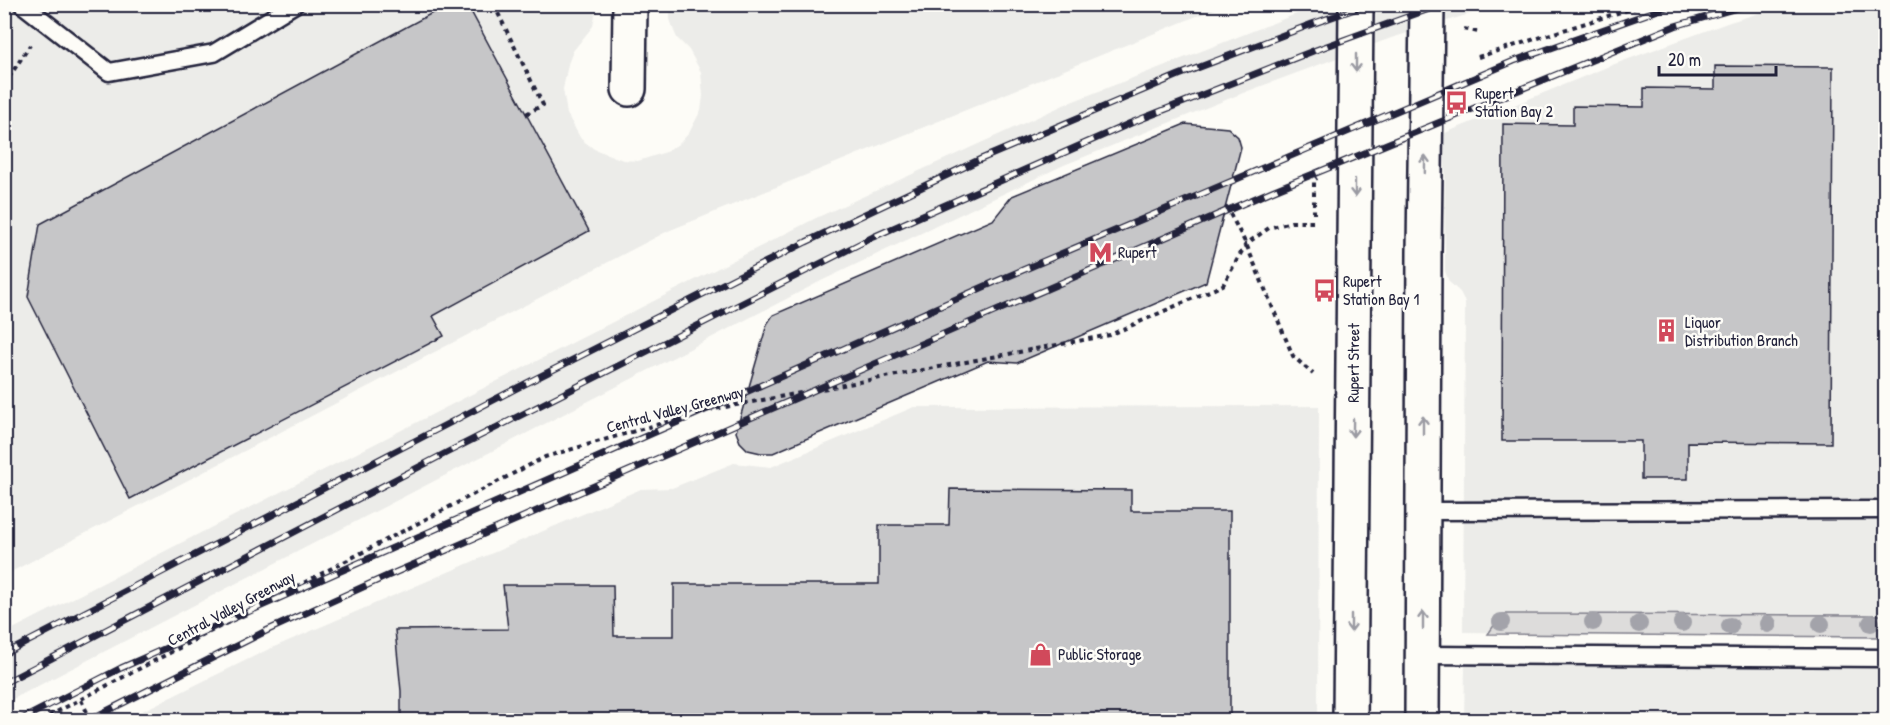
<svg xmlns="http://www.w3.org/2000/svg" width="1890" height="725" font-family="'Patrick Hand',sans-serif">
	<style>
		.built { fill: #ecece9 }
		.green { fill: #dddcdb; stroke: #807f8b; stroke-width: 1.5 }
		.building { fill: #c6c6c8; stroke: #22223b; stroke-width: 1.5 }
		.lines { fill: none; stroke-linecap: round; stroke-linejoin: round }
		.service-casing { stroke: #22223b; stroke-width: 21 }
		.minor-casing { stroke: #22223b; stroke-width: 38 }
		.secondary-casing { stroke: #22223b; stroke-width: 38 }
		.path { stroke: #22223b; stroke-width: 4; stroke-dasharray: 4.5 4.5; stroke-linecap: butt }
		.service { stroke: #fdfcf7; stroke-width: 16 }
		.minor { stroke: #fdfcf7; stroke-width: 33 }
		.secondary { stroke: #fdfcf7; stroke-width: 33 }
		.rail-casing { stroke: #22223b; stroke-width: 7 }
		.rail { stroke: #fdfcf7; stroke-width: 4.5; stroke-dasharray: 14; stroke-linecap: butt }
		.tree { fill: #a3a3aa }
		.oneway { stroke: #9a9aa2 }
		.labels { text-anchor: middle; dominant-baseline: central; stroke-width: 5; stroke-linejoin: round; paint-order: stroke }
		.poi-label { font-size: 16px; fill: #22223b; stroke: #fdfcf7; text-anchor: start }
		.street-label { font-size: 16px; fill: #22223b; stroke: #fdfcf7 }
	</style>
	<rect width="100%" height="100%" fill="#fdfcf7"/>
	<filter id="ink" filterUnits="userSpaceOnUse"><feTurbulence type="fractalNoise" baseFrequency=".0167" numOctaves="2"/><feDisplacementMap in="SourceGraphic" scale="12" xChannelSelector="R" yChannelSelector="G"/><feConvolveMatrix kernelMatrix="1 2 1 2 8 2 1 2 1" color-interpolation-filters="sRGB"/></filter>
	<g filter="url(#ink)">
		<g class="built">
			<polygon points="12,5 597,5 593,26 573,51 568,64 563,89 567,114 581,139 594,149 623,160 638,161 666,152 680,143 689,133 701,110 703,96 701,72 689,50 677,38 674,31 670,19 670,5 1224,5 668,231 5,575 4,10"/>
			<polygon points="1319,5 1499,5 1391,38 1248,91 1064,165 821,281 5,703 5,633 816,218 1066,104"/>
			<polygon points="1786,5 1885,5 1885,638 1463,632 1465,302 1460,292 1449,282 1445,271 1445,133 1612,65 1730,22"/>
			<polygon points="1319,406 1318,720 124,720 267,650 641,489 672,488 734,463 771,467 914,407"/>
			<polygon points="1465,666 1885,667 1885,720 1464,720"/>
		</g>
		<polygon class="green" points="1502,614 1885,615 1885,637 1488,634"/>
		<g class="building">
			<polygon points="449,4 467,4 589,231 433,316 444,336 130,499 28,297 40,224"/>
			<polygon points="1715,66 1833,67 1831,443 1688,442 1688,479 1641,479 1641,441 1502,441 1503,124 1573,125 1573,106 1644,107 1644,88 1715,89"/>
			<polygon points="1185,124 1228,128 1238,137 1241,147 1206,282 1017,363 988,361 773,453 761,453 748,450 740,442 736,432 767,324 773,315 993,220 1012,196"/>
			<polygon points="950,489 1131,490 1131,511 1230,511 1230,720 401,720 401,691 395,630 508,629 503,585 613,585 614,636 674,636 674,584 879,584 879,525 949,525"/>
		</g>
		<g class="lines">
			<defs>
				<g id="service">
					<polyline points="22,4 109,72 214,53 295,4"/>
					<polyline points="1423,511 1886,510"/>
					<polyline points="1422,655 1886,658"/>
				</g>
				<polyline id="minor" points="629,89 630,4"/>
				<g id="secondary">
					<path id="s1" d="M1350,720L1356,4"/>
					<polyline points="1422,720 1424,252 1427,4"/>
				</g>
			</defs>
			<use href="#service" class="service-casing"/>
			<use href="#minor" class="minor-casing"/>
			<use href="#secondary" class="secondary-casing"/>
			<g class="path">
				<polyline points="494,5 543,105 526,114"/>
				<polyline points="1464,29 1478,32"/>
				<polyline points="1478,57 1646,4"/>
				<polyline points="4,85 30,45"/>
				<polyline points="1226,206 1246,244 1293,356 1313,374"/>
				<polyline points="1314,214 1314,180 1317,178"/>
				<polyline points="81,700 91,720"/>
				<polyline points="41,720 545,457 704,411 1110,335 1223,285 1246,244 1269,228 1291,222 1317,222"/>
			</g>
			<use href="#service" class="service"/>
			<use href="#minor" class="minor"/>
			<use href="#secondary" class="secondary"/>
			<defs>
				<g id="rail">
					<polyline points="4,654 513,390 806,242 981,159 1179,75 1312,24 1369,4"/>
					<polyline points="4,683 446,453 873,237 1131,123 1313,51 1443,4"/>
					<polyline points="20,720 121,668 997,281 1514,61 1675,4"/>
					<polyline points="89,720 268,630 385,577 1272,191 1675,26 1751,4"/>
				</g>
			</defs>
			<use href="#rail" class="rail-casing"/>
			<use href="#rail" class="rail"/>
		</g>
		<g class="tree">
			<circle cx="1501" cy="622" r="9"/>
			<circle cx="1593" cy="622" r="9"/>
			<circle cx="1682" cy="623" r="9"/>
			<circle cx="1871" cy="623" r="9"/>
			<circle cx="1639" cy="624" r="9"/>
			<circle cx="1768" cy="624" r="9"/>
			<circle cx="1821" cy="624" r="9"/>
			<circle cx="1730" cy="626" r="9"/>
		</g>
		<defs><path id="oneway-shaft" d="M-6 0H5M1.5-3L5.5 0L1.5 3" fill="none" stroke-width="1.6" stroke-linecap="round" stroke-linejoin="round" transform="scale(1.5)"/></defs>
		<g class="oneway">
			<use href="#oneway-shaft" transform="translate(1356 63) rotate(90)"/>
			<use href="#oneway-shaft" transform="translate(1425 164) rotate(-89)"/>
			<use href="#oneway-shaft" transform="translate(1355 188) rotate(90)"/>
			<use href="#oneway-shaft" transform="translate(1423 425) rotate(-90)"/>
			<use href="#oneway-shaft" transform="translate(1353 428) rotate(91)"/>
			<use href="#oneway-shaft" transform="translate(1423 620) rotate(-90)"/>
			<use href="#oneway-shaft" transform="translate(1351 623) rotate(90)"/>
		</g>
	</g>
	<defs>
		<symbol id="bus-bare" viewBox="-9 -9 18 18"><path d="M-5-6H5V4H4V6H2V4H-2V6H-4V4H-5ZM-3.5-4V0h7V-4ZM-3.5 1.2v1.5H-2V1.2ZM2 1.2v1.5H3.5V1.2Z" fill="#d1495b" stroke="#fdfcf7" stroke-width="2.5" paint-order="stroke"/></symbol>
		<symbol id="metro-bare" viewBox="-9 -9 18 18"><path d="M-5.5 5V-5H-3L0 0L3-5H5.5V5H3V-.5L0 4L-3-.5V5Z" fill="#d1495b" stroke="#fdfcf7" stroke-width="2.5" paint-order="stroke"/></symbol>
		<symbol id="building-bare" viewBox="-9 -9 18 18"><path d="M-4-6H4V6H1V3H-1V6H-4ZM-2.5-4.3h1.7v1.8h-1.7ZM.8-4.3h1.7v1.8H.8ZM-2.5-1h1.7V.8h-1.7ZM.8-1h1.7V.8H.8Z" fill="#d1495b" stroke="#fdfcf7" stroke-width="2.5" paint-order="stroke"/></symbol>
		<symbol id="shop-bare" viewBox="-9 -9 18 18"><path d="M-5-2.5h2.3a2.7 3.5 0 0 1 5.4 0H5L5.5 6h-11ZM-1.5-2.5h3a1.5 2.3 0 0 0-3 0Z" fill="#d1495b" stroke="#fdfcf7" stroke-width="2.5" paint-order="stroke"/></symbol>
	</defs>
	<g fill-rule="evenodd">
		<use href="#bus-bare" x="1440" y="86" width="33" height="33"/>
		<use href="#metro-bare" x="1084" y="236" width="33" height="33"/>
		<use href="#bus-bare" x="1308" y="274" width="33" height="33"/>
		<use href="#building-bare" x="1650" y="314" width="33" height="33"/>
		<use href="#shop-bare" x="1024" y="638" width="33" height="33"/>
	</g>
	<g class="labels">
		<g class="poi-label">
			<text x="1475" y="93">Rupert<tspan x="1475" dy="18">Station Bay 2</tspan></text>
			<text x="1118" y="252">Rupert</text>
			<text x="1343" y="281">Rupert<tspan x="1343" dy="18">Station Bay 1</tspan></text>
			<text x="1685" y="322">Liquor<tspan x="1685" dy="18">Distribution Branch</tspan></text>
			<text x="1058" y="654">Public Storage</text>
		</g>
		<g class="street-label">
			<text stroke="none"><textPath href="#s1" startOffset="357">Rupert Street</textPath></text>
			<text transform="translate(675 409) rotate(-15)">Central Valley Greenway</text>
			<text transform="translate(231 608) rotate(-28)">Central Valley Greenway</text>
		</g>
	</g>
	<rect width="1890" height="725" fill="none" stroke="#fdfcf7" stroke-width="24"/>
	<rect x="12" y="12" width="1866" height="701" fill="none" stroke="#22223b" stroke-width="2" filter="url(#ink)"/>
	<path d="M1659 66v9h117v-9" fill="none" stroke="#22223b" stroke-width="3"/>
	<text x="1668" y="66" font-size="18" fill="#22223b" stroke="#fdfcf7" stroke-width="4.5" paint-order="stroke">20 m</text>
</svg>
